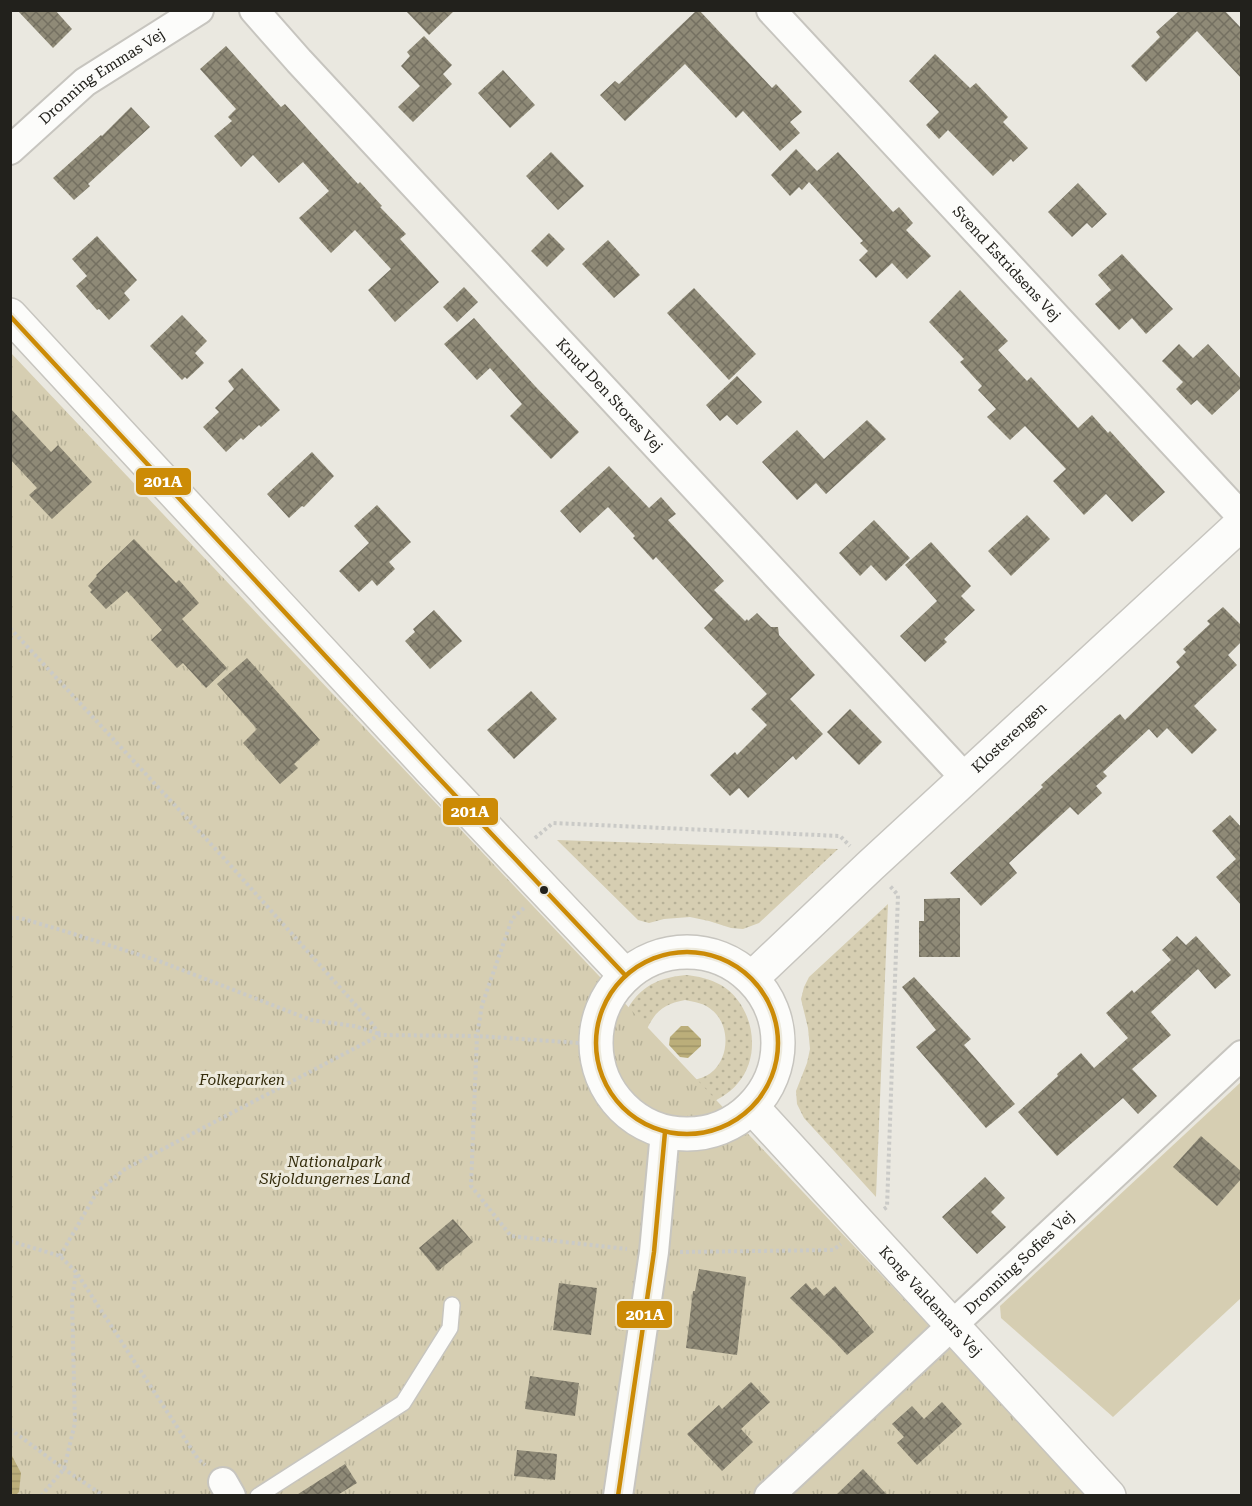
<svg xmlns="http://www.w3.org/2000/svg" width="1252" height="1506" font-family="'Roboto Serif',serif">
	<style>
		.grass { fill: url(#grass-dots); fill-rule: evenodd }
		.park { fill: url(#park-tufts) }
		.pitch { fill: #d6ceb2 }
		.water { fill: url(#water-rules) }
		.building { fill: url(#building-cross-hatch) }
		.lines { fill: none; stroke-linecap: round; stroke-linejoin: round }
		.service-casing { stroke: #c7c5bf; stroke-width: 18 }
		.minor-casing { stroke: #c7c5bf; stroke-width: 32 }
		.tertiary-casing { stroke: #c7c5bf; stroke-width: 36 }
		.secondary-casing { stroke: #c7c5bf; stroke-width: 36 }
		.path { stroke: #cacac7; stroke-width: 4; stroke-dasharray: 3 3; stroke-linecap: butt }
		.service { stroke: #fcfcfa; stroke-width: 15 }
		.minor { stroke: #fcfcfa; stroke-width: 28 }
		.tertiary { stroke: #fcfcfa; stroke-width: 33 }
		.secondary { stroke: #fcfcfa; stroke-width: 33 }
		.bus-1-casing { stroke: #edeadd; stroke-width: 9 }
		.bus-1 { stroke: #cc8b06; stroke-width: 4.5 }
		.bus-dot { fill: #22211c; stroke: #edeadd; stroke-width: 2 }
		.labels { text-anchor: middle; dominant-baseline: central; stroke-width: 6; stroke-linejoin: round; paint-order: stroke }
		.street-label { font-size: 15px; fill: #22211c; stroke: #edeadd }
		.park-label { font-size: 15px; font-style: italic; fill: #342c0c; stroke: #edeadd }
		.line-badge { stroke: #edeadd; stroke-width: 2 }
		.badge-label { font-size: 16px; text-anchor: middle; font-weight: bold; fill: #fff }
	</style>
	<defs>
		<pattern id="grass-dots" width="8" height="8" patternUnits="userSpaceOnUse" patternTransform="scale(1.5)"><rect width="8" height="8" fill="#d6ceb2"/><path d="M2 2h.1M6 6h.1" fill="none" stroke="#b7b198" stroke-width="1.8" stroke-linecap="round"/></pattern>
		<pattern id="park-tufts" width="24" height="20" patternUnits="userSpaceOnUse" patternTransform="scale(1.5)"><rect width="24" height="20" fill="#d6ceb2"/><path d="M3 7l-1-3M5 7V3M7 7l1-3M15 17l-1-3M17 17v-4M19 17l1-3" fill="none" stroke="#b7b198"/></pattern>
		<pattern id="water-rules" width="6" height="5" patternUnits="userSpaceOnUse" patternTransform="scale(1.5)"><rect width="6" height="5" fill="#bbae7a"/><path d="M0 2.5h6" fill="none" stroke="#a09569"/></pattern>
		<pattern id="building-cross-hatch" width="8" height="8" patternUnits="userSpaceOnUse" patternTransform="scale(1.5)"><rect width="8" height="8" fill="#8f8a77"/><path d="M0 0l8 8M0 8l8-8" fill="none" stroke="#747061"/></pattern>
	</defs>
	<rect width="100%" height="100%" fill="#eae8e0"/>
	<g class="grass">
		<polygon points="557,840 838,849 759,923 743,929 731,928 709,921 690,917 664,919 649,923 638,920"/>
		<polygon points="888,904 876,1197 804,1118 797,1104 796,1091 807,1063 810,1049 808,1028 801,999 804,987 809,977"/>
		<path d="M686,975C698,976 710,979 721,985C753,1004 763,1054 738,1083C729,1094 717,1100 704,1106L622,1019C636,990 653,978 686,975ZM685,1000C695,1002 704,1003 712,1010C730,1025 730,1056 712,1072C706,1077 698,1079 691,1081L646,1031C655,1011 664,1004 685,1000Z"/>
	</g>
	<polygon class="park" points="11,353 1089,1495 11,1495"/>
	<polygon class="pitch" points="1241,1082 1241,1298 1113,1417 1001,1318 1000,1306"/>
	<g class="water">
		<polygon points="681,1026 688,1026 701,1039 701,1046 688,1058 680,1057 669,1045 670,1037"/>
		<polygon points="11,1454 21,1473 19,1492 16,1495 11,1495"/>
	</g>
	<g class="building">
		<polygon points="17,10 55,10 72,29 53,48"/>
		<polygon points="405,10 455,10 429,35"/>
		<polygon points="697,10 699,10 772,88 776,84 802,112 790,122 800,133 780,151 743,111 736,118 685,64 625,121 600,95 615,81 619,84"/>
		<polygon points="1177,10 1224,10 1242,29 1242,79 1197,31 1146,82 1131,66 1160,37 1156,32 1178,12"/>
		<polygon points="424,36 452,65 443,74 452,84 413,122 398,107 420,86 401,66 410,56 407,52"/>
		<polygon points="226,46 281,107 285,104 358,184 360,182 382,206 380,207 406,234 400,239 439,282 395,322 368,290 391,269 355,230 331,253 299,218 329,191 303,162 279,183 253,155 241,167 214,136 232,121 228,117 236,109 200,69"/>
		<polygon points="935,54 970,88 976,83 1008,117 1003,122 1028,148 1013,162 1011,159 993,176 948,130 939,139 926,125 939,112 909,81"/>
		<polygon points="503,70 535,105 510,128 478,93"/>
		<polygon points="131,107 150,127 88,184 90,186 74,200 53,178 101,135 102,136"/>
		<polygon points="796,149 817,171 838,152 893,212 899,207 913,223 906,230 931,256 907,279 892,263 876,278 859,260 868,251 860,243 863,241 809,182 802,190 799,187 790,196 771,175"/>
		<polygon points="551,152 584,186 558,210 526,176"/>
		<polygon points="1078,183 1107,214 1092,228 1087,223 1072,237 1048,212"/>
		<polygon points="549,233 565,249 547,267 531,251"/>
		<polygon points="97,236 137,280 124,293 130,300 109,320 99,309 97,310 76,286 87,276 72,259"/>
		<polygon points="608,240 640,275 614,298 582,264"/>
		<polygon points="1122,254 1173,309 1146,334 1132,318 1119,330 1095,304 1111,290 1098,275"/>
		<polygon points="464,287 478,302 457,322 443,307"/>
		<polygon points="694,288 756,354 729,380 667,313"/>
		<polygon points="960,290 1008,341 998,350 1027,381 1031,377 1078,428 1092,415 1108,433 1110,431 1165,492 1132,522 1106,494 1084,515 1053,481 1066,469 1025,426 1010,440 987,417 996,409 978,390 982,386 960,362 964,359 929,322"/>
		<polygon points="182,315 207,341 195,353 204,363 187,379 185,377 182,380 150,346"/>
		<polygon points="474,318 535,386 579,432 551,459 510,416 522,404 490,368 477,380 444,344"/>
		<polygon points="1179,344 1193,358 1208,344 1242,380 1242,387 1212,415 1197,400 1191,405 1176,389 1183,382 1162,361"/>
		<polygon points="242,368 280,410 261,427 259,425 243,440 241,438 226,452 203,427 219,412 215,408 234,389 228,381"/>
		<polygon points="737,376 762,402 737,425 727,415 720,421 706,405"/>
		<polygon points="10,408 51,452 58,445 92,482 52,519 29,495 37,488 10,459"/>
		<polygon points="867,420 886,439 826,494 816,483 797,500 762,462 797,430 824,459"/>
		<polygon points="312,452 334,476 304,507 302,506 289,518 267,494"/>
		<polygon points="609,466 649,508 661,497 676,514 668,520 724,581 714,590 745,621 747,619 748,621 757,613 771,627 778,627 779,635 815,675 790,699 823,734 796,760 793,756 748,798 739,788 730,796 710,775 735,752 737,755 767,725 751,709 767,694 704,628 713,619 656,557 653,560 633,538 635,536 608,507 580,533 560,511"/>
		<polygon points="377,505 411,542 389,562 395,569 377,586 372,580 359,592 339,571 369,543 354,526"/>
		<polygon points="1027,515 1050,539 1011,576 988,551"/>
		<polygon points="874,520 910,558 886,581 871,565 860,576 839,553"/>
		<polygon points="134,539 176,583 179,580 199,603 182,619 227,668 206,688 183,663 177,668 151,640 162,630 127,591 106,609 90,592 92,590 88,586 97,576 96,575"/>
		<polygon points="931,542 971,586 961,596 975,610 944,639 947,642 925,662 900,636 937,601 905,565"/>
		<polygon points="1223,607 1242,626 1242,641 1228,655 1237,665 1194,706 1217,730 1192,754 1167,728 1157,738 1149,729 1103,772 1107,776 1096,786 1102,793 1078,815 1070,807 1009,863 1017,873 981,906 950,873 1043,787 1041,785 1117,716 1120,714 1125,720 1180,667 1176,662 1186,652 1183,649 1210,624 1207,621"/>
		<polygon points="434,610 462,641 430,669 405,641 415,632 413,629"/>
		<polygon points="247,658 320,740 294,764 298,768 280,784 243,743 257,729 217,684"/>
		<polygon points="531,691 557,719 514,759 487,730"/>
		<polygon points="850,709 882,742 859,765 827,732"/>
		<polygon points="1230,815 1242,828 1242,906 1216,877 1236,859 1212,831"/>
		<polygon points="960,898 960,957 919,957 919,921 924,921 924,899"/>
		<polygon points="1177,936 1186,945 1196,936 1231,975 1215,989 1198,969 1151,1012 1171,1035 1132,1069 1157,1096 1138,1114 1123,1098 1057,1156 1018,1112 1058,1076 1057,1074 1081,1053 1094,1068 1128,1038 1106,1013 1132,990 1134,993 1171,960 1162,950"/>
		<polygon points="914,977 971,1039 964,1045 1015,1104 986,1128 916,1047 936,1030 902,987"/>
		<polygon points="1201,1136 1242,1172 1242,1178 1217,1206 1173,1167"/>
		<polygon points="985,1177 1005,1198 991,1212 1006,1227 977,1254 942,1217"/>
		<polygon points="453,1219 473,1242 438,1271 419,1248"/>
		<polygon points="699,1269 746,1277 737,1355 686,1348 693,1291 695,1291"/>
		<polygon points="559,1283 597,1288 591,1335 553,1330"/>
		<polygon points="806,1283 812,1290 816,1287 824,1296 835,1286 874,1332 847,1355 833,1340 790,1298"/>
		<polygon points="530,1376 579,1383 575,1416 525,1409"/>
		<polygon points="751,1382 770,1402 741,1429 753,1442 722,1471 687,1434 719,1405 722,1409"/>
		<polygon points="942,1402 962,1424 917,1465 897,1443 904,1437 892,1424 912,1406 924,1419"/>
		<polygon points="517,1450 557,1454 555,1480 514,1476"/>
		<polygon points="345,1464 357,1483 336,1496 295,1496"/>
		<polygon points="863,1469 888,1496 835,1496"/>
	</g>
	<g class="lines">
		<defs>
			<polyline id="service" points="258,1496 403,1403 450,1328 452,1305"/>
			<g id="minor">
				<path id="s1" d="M254,10L299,61L966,779"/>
				<path id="s2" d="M771,10L1242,517"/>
				<path id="s3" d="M10,150L85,82L199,10"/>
				<polyline points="223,1482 231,1496"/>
				<polyline points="618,1496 654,1252 665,1132"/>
				<path id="s4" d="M769,1496L1242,1055"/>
			</g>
			<g id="tertiary">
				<path id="s5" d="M752,978L870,866L1242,523"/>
			</g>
			<g id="secondary">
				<polyline points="10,315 432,771 625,975"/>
				<circle cx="687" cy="1043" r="91"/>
				<path id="s6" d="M752,1107L1109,1496"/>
			</g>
		</defs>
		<use href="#service" class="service-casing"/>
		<use href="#minor" class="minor-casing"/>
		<use href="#tertiary" class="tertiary-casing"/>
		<use href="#secondary" class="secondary-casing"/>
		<g class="path">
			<polyline points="10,628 222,856 370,1021 380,1035"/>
			<polyline points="535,838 553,823 840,836 850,846"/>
			<polyline points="524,908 512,919 482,1005 477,1036 471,1186 511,1236 627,1249"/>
			<polyline points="10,918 20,918 61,930 159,961 311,1020 354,1026 380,1034"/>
			<polyline points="884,1209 887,1207 898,895 889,885"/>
			<polyline points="10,1241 60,1256 76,1272 198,1459 205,1465"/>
			<polyline points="680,1252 833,1250 841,1244"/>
			<polyline points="60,1256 97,1192 125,1169 380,1035 477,1036 595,1044"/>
			<polyline points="10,1429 64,1469 104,1496"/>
			<polyline points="41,1496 64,1469 75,1423 72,1299 76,1273"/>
		</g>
		<use href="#service" class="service"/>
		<use href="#minor" class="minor"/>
		<use href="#tertiary" class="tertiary"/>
		<use href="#secondary" class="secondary"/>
		<defs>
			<g id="bus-1">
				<polyline points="10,316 432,771 625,975"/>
				<circle cx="687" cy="1043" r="91"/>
				<polyline points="618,1496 654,1252 665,1132"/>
			</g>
		</defs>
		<use href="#bus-1" class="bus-1-casing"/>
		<use href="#bus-1" class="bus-1"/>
	</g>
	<circle class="bus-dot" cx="544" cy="890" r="5"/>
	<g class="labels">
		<g class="street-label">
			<text stroke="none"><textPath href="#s3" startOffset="118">Dronning Emmas Vej</textPath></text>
			<text stroke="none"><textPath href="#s2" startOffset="346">Svend Estridsens Vej</textPath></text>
			<text stroke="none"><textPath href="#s1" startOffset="524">Knud Den Stores Vej</textPath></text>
			<text stroke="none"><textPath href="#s5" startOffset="352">Klosterengen</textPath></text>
			<text stroke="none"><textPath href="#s4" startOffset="342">Dronning Sofies Vej</textPath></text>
			<text stroke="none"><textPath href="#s6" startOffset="264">Kong Valdemars Vej</textPath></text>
		</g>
		<g class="park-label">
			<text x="242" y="1080">Folkeparken</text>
			<text x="335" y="1162">Nationalpark<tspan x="335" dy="17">Skjoldungernes Land</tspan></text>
		</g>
	</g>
	<g class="line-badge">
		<rect x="135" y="467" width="57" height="29" rx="6" fill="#cc8b06"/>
		<rect x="442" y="797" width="57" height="29" rx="6" fill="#cc8b06"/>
		<rect x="616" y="1300" width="57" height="29" rx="6" fill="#cc8b06"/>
	</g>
	<g class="badge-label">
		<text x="163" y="487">201A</text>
		<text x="470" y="817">201A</text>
		<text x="645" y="1320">201A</text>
	</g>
	<rect width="1252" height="1506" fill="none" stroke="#22211c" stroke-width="24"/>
</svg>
